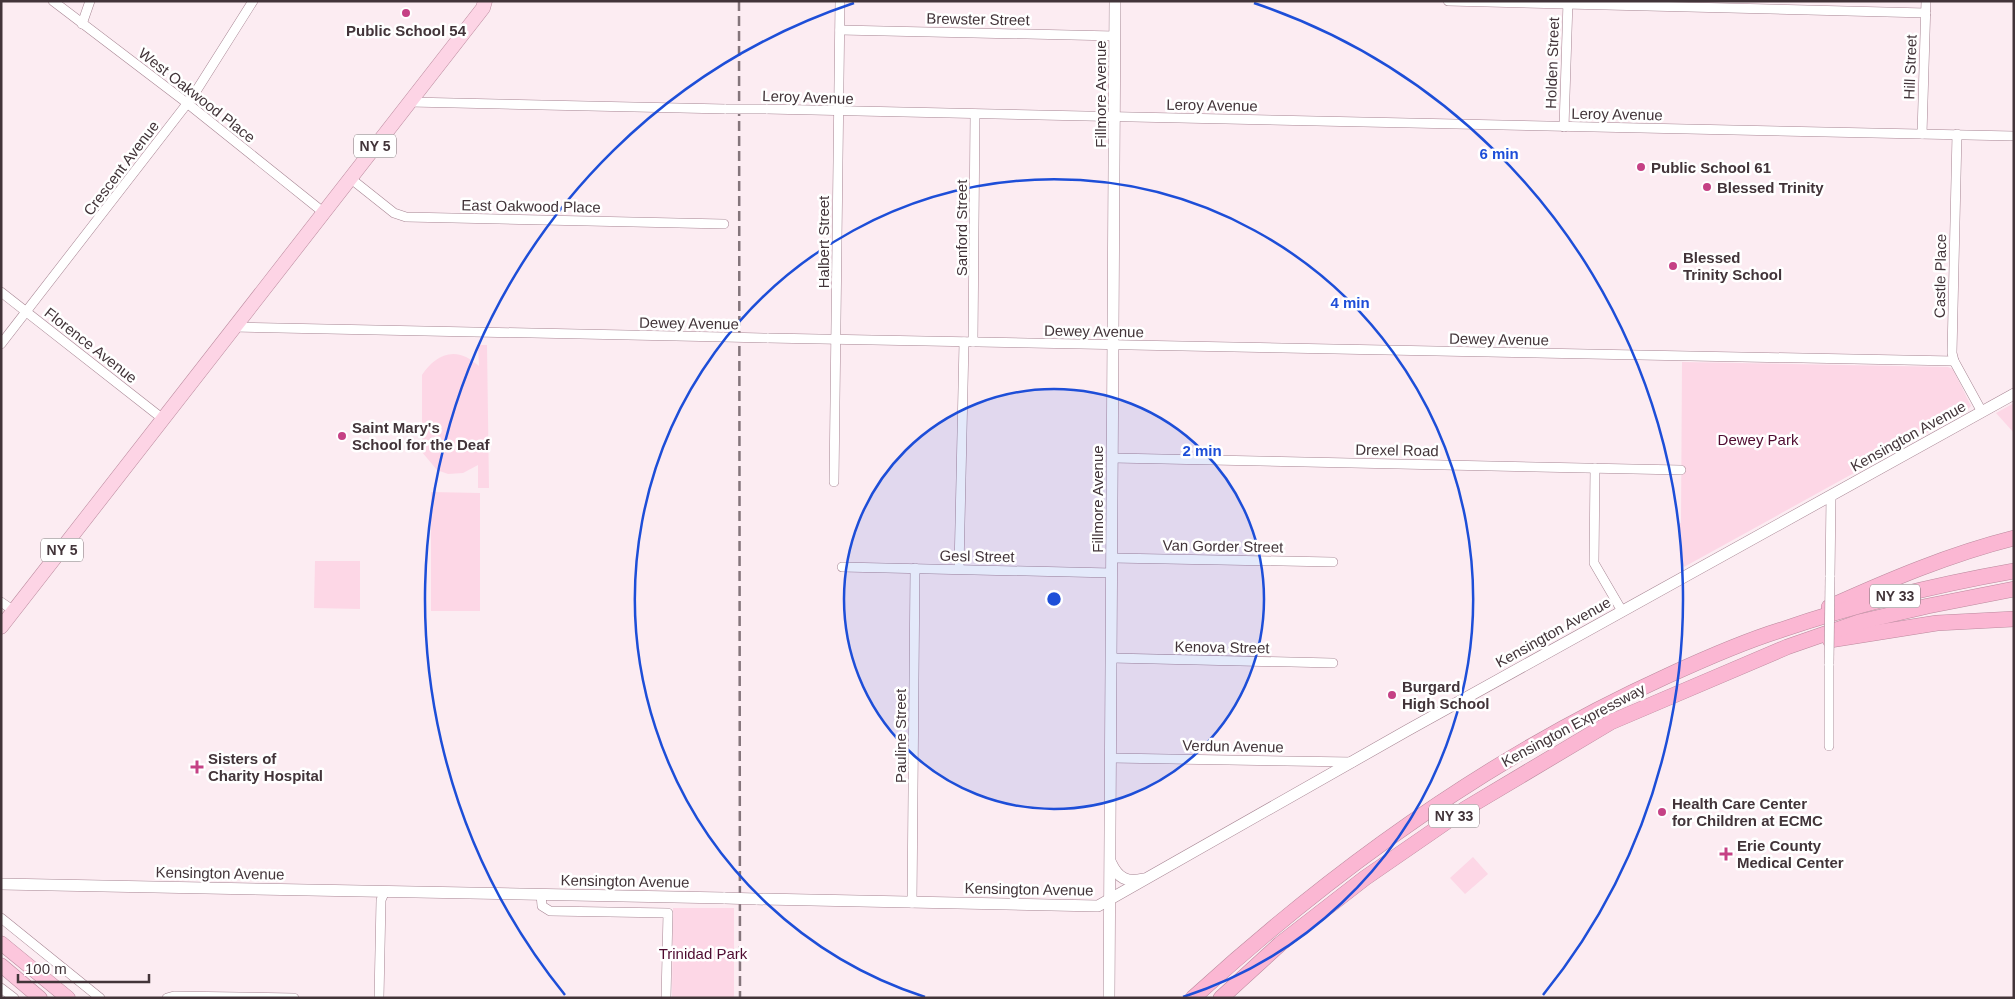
<svg xmlns="http://www.w3.org/2000/svg" width="2015" height="999" font-family="Arial,sans-serif">
	<style>
		.green { fill: #fdd7e6 }
		.lines { fill: none; stroke-linecap: round; stroke-linejoin: round }
		.minor-casing { stroke: #a78593; stroke-width: 10 }
		.tertiary-casing { stroke: #a78593; stroke-width: 12 }
		.primary-casing { stroke: #ba899d; stroke-width: 15 }
		.trunk-casing { stroke: #ba899d; stroke-width: 15 }
		.motorway-casing { stroke: #ba899d; stroke-width: 16 }
		.minor { stroke: #fff; stroke-width: 9 }
		.tertiary { stroke: #fff; stroke-width: 11 }
		.primary { stroke: #fdd4e5; stroke-width: 14 }
		.trunk { stroke: #fcc6dc; stroke-width: 14 }
		.motorway { stroke: #fbb7d3; stroke-width: 15 }
		.rail { stroke: #84757b; stroke-width: 2.5; stroke-dasharray: 10 5; stroke-linecap: butt }
		.minor-bridge-casing { stroke: #a78593; stroke-width: 10; stroke-linecap: butt }
		.tertiary-bridge-casing { stroke: #a78593; stroke-width: 12; stroke-linecap: butt }
		.minor-bridge { stroke: #fff; stroke-width: 9 }
		.tertiary-bridge { stroke: #fff; stroke-width: 11 }
		.ring { fill: none; stroke: #1d4ed8; stroke-width: 2.5 }
		.poi-dot { fill: #c54185; stroke: #fff; stroke-width: 2 }
		.labels { text-anchor: middle; dominant-baseline: central; stroke-width: 5; stroke-linejoin: round; paint-order: stroke }
		.shield { fill: #fff; stroke: #7b7174; stroke-width: 1 }
		.shield-label { font-size: 14px; font-weight: bold; fill: #423439 }
		.street-label { font-size: 15px; fill: #423439; stroke: #fff }
		.poi-label { font-size: 15px; font-weight: bold; fill: #423439; stroke: #fff; text-anchor: start }
		.park-label { font-size: 15px; fill: #4f0b30; stroke: #fff }
		.centre { fill: #1d4ed8; stroke: #fff; stroke-width: 2.5 }
		.ring-label { font-size: 15px; text-anchor: middle; font-weight: bold; fill: #1d4ed8; stroke: #fff; stroke-width: 5; stroke-linejoin: round; paint-order: stroke }
	</style>
	<rect width="100%" height="100%" fill="#fcecf2"/>
	<g class="green">
		<path d="M478,345H487L489,488H478V465L463,473L448,474L437,470L422,452V375C431,361 447,348 466,357C470,359 475,363 479,366Z"/>
		<polygon points="1682,362 1948,367 1953,369 1971,406 1966,411 1684,567 1680,556 1678,524 1681,523"/>
		<polygon points="2014,403 2014,433 1996,413"/>
		<polygon points="431,492 480,493 480,611 431,611"/>
		<polygon points="315,561 360,561 360,609 314,608"/>
		<polygon points="1473,857 1488,874 1465,894 1450,878"/>
		<polygon points="673,908 734,908 734,998 672,998"/>
	</g>
	<g class="lines">
		<defs>
			<g id="minor">
				<polyline points="53,1 187,103 323,212"/>
				<polyline points="1448,1 1926,13"/>
				<polyline points="82,24 90,1"/>
				<polyline points="840,30 1115,36"/>
				<polyline points="410,102 726,109"/>
				<polyline points="766,109 2014,136"/>
				<polyline points="1564,127 1568,1"/>
				<polyline points="1922,134 1926,1"/>
				<polyline points="1957,134 1952,353 1954,361 1982,412"/>
				<polyline points="350,178 394,213 406,217 724,224"/>
				<polyline points="1,292 163,419"/>
				<polyline points="234,327 724,337"/>
				<polyline points="767,338 1954,361"/>
				<polyline points="973,342 975,114"/>
				<polyline points="1,344 193,96 253,1"/>
				<polyline points="1113,458 1681,470"/>
				<polyline points="1595,468 1594,563 1622,611"/>
				<polyline points="834,482 840,1"/>
				<polyline points="1112,558 1333,562"/>
				<polyline points="842,567 1112,573"/>
				<polyline points="959,569 964,342"/>
				<polyline points="1830,577 1831,496"/>
				<polyline points="1,602 14,611"/>
				<polyline points="1111,658 1333,663"/>
				<polyline points="1829,746 1829,664"/>
				<polyline points="1111,758 1353,762"/>
				<polyline points="541,894 542,906 550,911 668,913 666,998"/>
				<polyline points="912,903 915,568"/>
				<polyline points="1,918 100,998"/>
				<polyline points="1,988 14,998"/>
				<polyline points="167,998 174,996 294,998"/>
				<polyline points="379,998 381,900 385,891"/>
			</g>
			<g id="tertiary">
				<path d="M1111,863C1118,878 1127,883 1143,879"/>
				<polyline points="1,884 725,898"/>
				<polyline points="756,899 1098,906 1408,730 2014,394"/>
				<polyline points="1109,998 1115,1"/>
			</g>
			<polyline id="primary" points="1,627 483,8 485,1"/>
			<g id="trunk">
				<polyline points="1,943 68,998"/>
				<polyline points="1,965 40,998"/>
			</g>
			<g id="motorway">
				<path d="M1829,607C1889,580 1950,554 2014,538"/>
				<polyline points="1830,640 1937,623 2014,619"/>
				<path d="M1193,998C1334,869 1493,755 1667,676C1704,659 1742,642 1781,630C1857,604 1935,585 2014,571"/>
				<polyline points="1221,998 1280,944 1365,878 1465,809 1611,722 1787,647 1859,622 1928,606 2014,589"/>
			</g>
		</defs>
		<use href="#minor" class="minor-casing"/>
		<use href="#tertiary" class="tertiary-casing"/>
		<use href="#primary" class="primary-casing"/>
		<use href="#trunk" class="trunk-casing"/>
		<use href="#motorway" class="motorway-casing"/>
		<use href="#minor" class="minor"/>
		<use href="#tertiary" class="tertiary"/>
		<use href="#primary" class="primary"/>
		<use href="#trunk" class="trunk"/>
		<use href="#motorway" class="motorway"/>
		<polyline class="rail" points="739,1 740,998"/>
		<defs>
			<g id="minor-bridge">
				<polyline points="726,109 766,109"/>
				<polyline points="724,337 767,338"/>
				<polyline points="1829,664 1830,577"/>
			</g>
			<polyline id="tertiary-bridge" points="725,898 756,899"/>
		</defs>
		<use href="#minor-bridge" class="minor-bridge-casing"/>
		<use href="#tertiary-bridge" class="tertiary-bridge-casing"/>
		<use href="#minor-bridge" class="minor-bridge"/>
		<use href="#tertiary-bridge" class="tertiary-bridge"/>
	</g>
	<circle cx="1054" cy="599" r="210" fill="#1d4ed8" fill-opacity=".12"/>
	<g class="ring">
		<circle cx="1054" cy="599" r="210"/>
		<path d="M925 997A419 419 0 1 1 1183 997"/>
		<path d="M565 995A629 629 0 0 1 854 3M1254 3A629 629 0 0 1 1543 995"/>
	</g>
	<g class="poi-dot">
		<circle cx="406" cy="13" r="5"/>
		<circle cx="1641" cy="167" r="5"/>
		<circle cx="1707" cy="187" r="5"/>
		<circle cx="1673" cy="266" r="5"/>
		<circle cx="342" cy="436" r="5"/>
		<circle cx="1392" cy="695" r="5"/>
		<path d="M194.5 759.5h5v5h5v5h-5v5h-5v-5h-5v-5h5z"/>
		<circle cx="1662" cy="812" r="5"/>
		<path d="M1723.5 846.5h5v5h5v5h-5v5h-5v-5h-5v-5h5z"/>
	</g>
	<g class="labels">
		<g class="shield">
			<rect x="354" y="134.5" width="42" height="23" rx="4"/>
			<rect x="41" y="538.5" width="42" height="23" rx="4"/>
			<rect x="1870" y="584.5" width="50" height="23" rx="4"/>
			<rect x="1429" y="804.5" width="50" height="23" rx="4"/>
		</g>
		<g class="shield-label">
			<text x="375" y="146">NY 5</text>
			<text x="62" y="550">NY 5</text>
			<text x="1895" y="596">NY 33</text>
			<text x="1454" y="816">NY 33</text>
		</g>
		<g class="street-label">
			<text transform="translate(978 19) rotate(1)">Brewster Street</text>
			<text transform="translate(1552 63) rotate(-88)">Holden Street</text>
			<text transform="translate(1910 67) rotate(-88)">Hill Street</text>
			<text transform="translate(1100 94) rotate(-90)">Fillmore Avenue</text>
			<text transform="translate(197 95) rotate(38)">West Oakwood Place</text>
			<text transform="translate(808 97) rotate(2)">Leroy Avenue</text>
			<text transform="translate(1212 105) rotate(1)">Leroy Avenue</text>
			<text transform="translate(1617 114) rotate(1)">Leroy Avenue</text>
			<text transform="translate(121 168) rotate(-53)">Crescent Avenue</text>
			<text transform="translate(531 206) rotate(1)">East Oakwood Place</text>
			<text transform="translate(961 228) rotate(-90)">Sanford Street</text>
			<text transform="translate(823 242) rotate(-90)">Halbert Street</text>
			<text transform="translate(1940 276) rotate(-89)">Castle Place</text>
			<text transform="translate(689 323) rotate(1)">Dewey Avenue</text>
			<text transform="translate(1094 331) rotate(1)">Dewey Avenue</text>
			<text transform="translate(1499 339) rotate(1)">Dewey Avenue</text>
			<text transform="translate(91 345) rotate(38)">Florence Avenue</text>
			<text transform="translate(1908 436) rotate(-29)">Kensington Avenue</text>
			<text transform="translate(1397 450) rotate(1)">Drexel Road</text>
			<text transform="translate(1097 499) rotate(-90)">Fillmore Avenue</text>
			<text transform="translate(1223 546) rotate(1)">Van Gorder Street</text>
			<text transform="translate(977 556) rotate(1)">Gesl Street</text>
			<text transform="translate(1553 632) rotate(-29)">Kensington Avenue</text>
			<text transform="translate(1222 647) rotate(1)">Kenova Street</text>
			<text transform="translate(1573 725) rotate(-28)">Kensington Expressway</text>
			<text transform="translate(900 736) rotate(-90)">Pauline Street</text>
			<text transform="translate(1233 746) rotate(1)">Verdun Avenue</text>
			<text transform="translate(220 873) rotate(1)">Kensington Avenue</text>
			<text transform="translate(625 881) rotate(1)">Kensington Avenue</text>
			<text transform="translate(1029 889) rotate(1)">Kensington Avenue</text>
		</g>
		<g class="poi-label">
			<text x="406" y="30" text-anchor="middle">Public School 54</text>
			<text x="1651" y="167">Public School 61</text>
			<text x="1717" y="187">Blessed Trinity</text>
			<text x="1683" y="257">Blessed<tspan x="1683" dy="17">Trinity School</tspan></text>
			<text x="352" y="427">Saint Mary's<tspan x="352" dy="17">School for the Deaf</tspan></text>
			<text x="1402" y="686">Burgard<tspan x="1402" dy="17">High School</tspan></text>
			<text x="208" y="758">Sisters of<tspan x="208" dy="17">Charity Hospital</tspan></text>
			<text x="1672" y="803">Health Care Center<tspan x="1672" dy="17">for Children at ECMC</tspan></text>
			<text x="1737" y="845">Erie County<tspan x="1737" dy="17">Medical Center</tspan></text>
		</g>
		<g class="park-label">
			<text x="1758" y="439">Dewey Park</text>
			<text x="703" y="953">Trinidad Park</text>
		</g>
	</g>
	<circle cx="1054" cy="599" r="8" class="centre"/>
	<g class="ring-label">
		<text x="1499" y="159">6 min</text>
		<text x="1350" y="308">4 min</text>
		<text x="1202" y="456">2 min</text>
	</g>
	<rect width="2015" height="999" fill="none" stroke="#423439" stroke-width="5"/>
	<path d="M18 974v8h131v-8" fill="none" stroke="#423439" stroke-width="2.5"/>
	<text x="25" y="974" font-size="15" fill="#423439" stroke="#ffffff" stroke-width="4" paint-order="stroke">100 m</text>
</svg>
